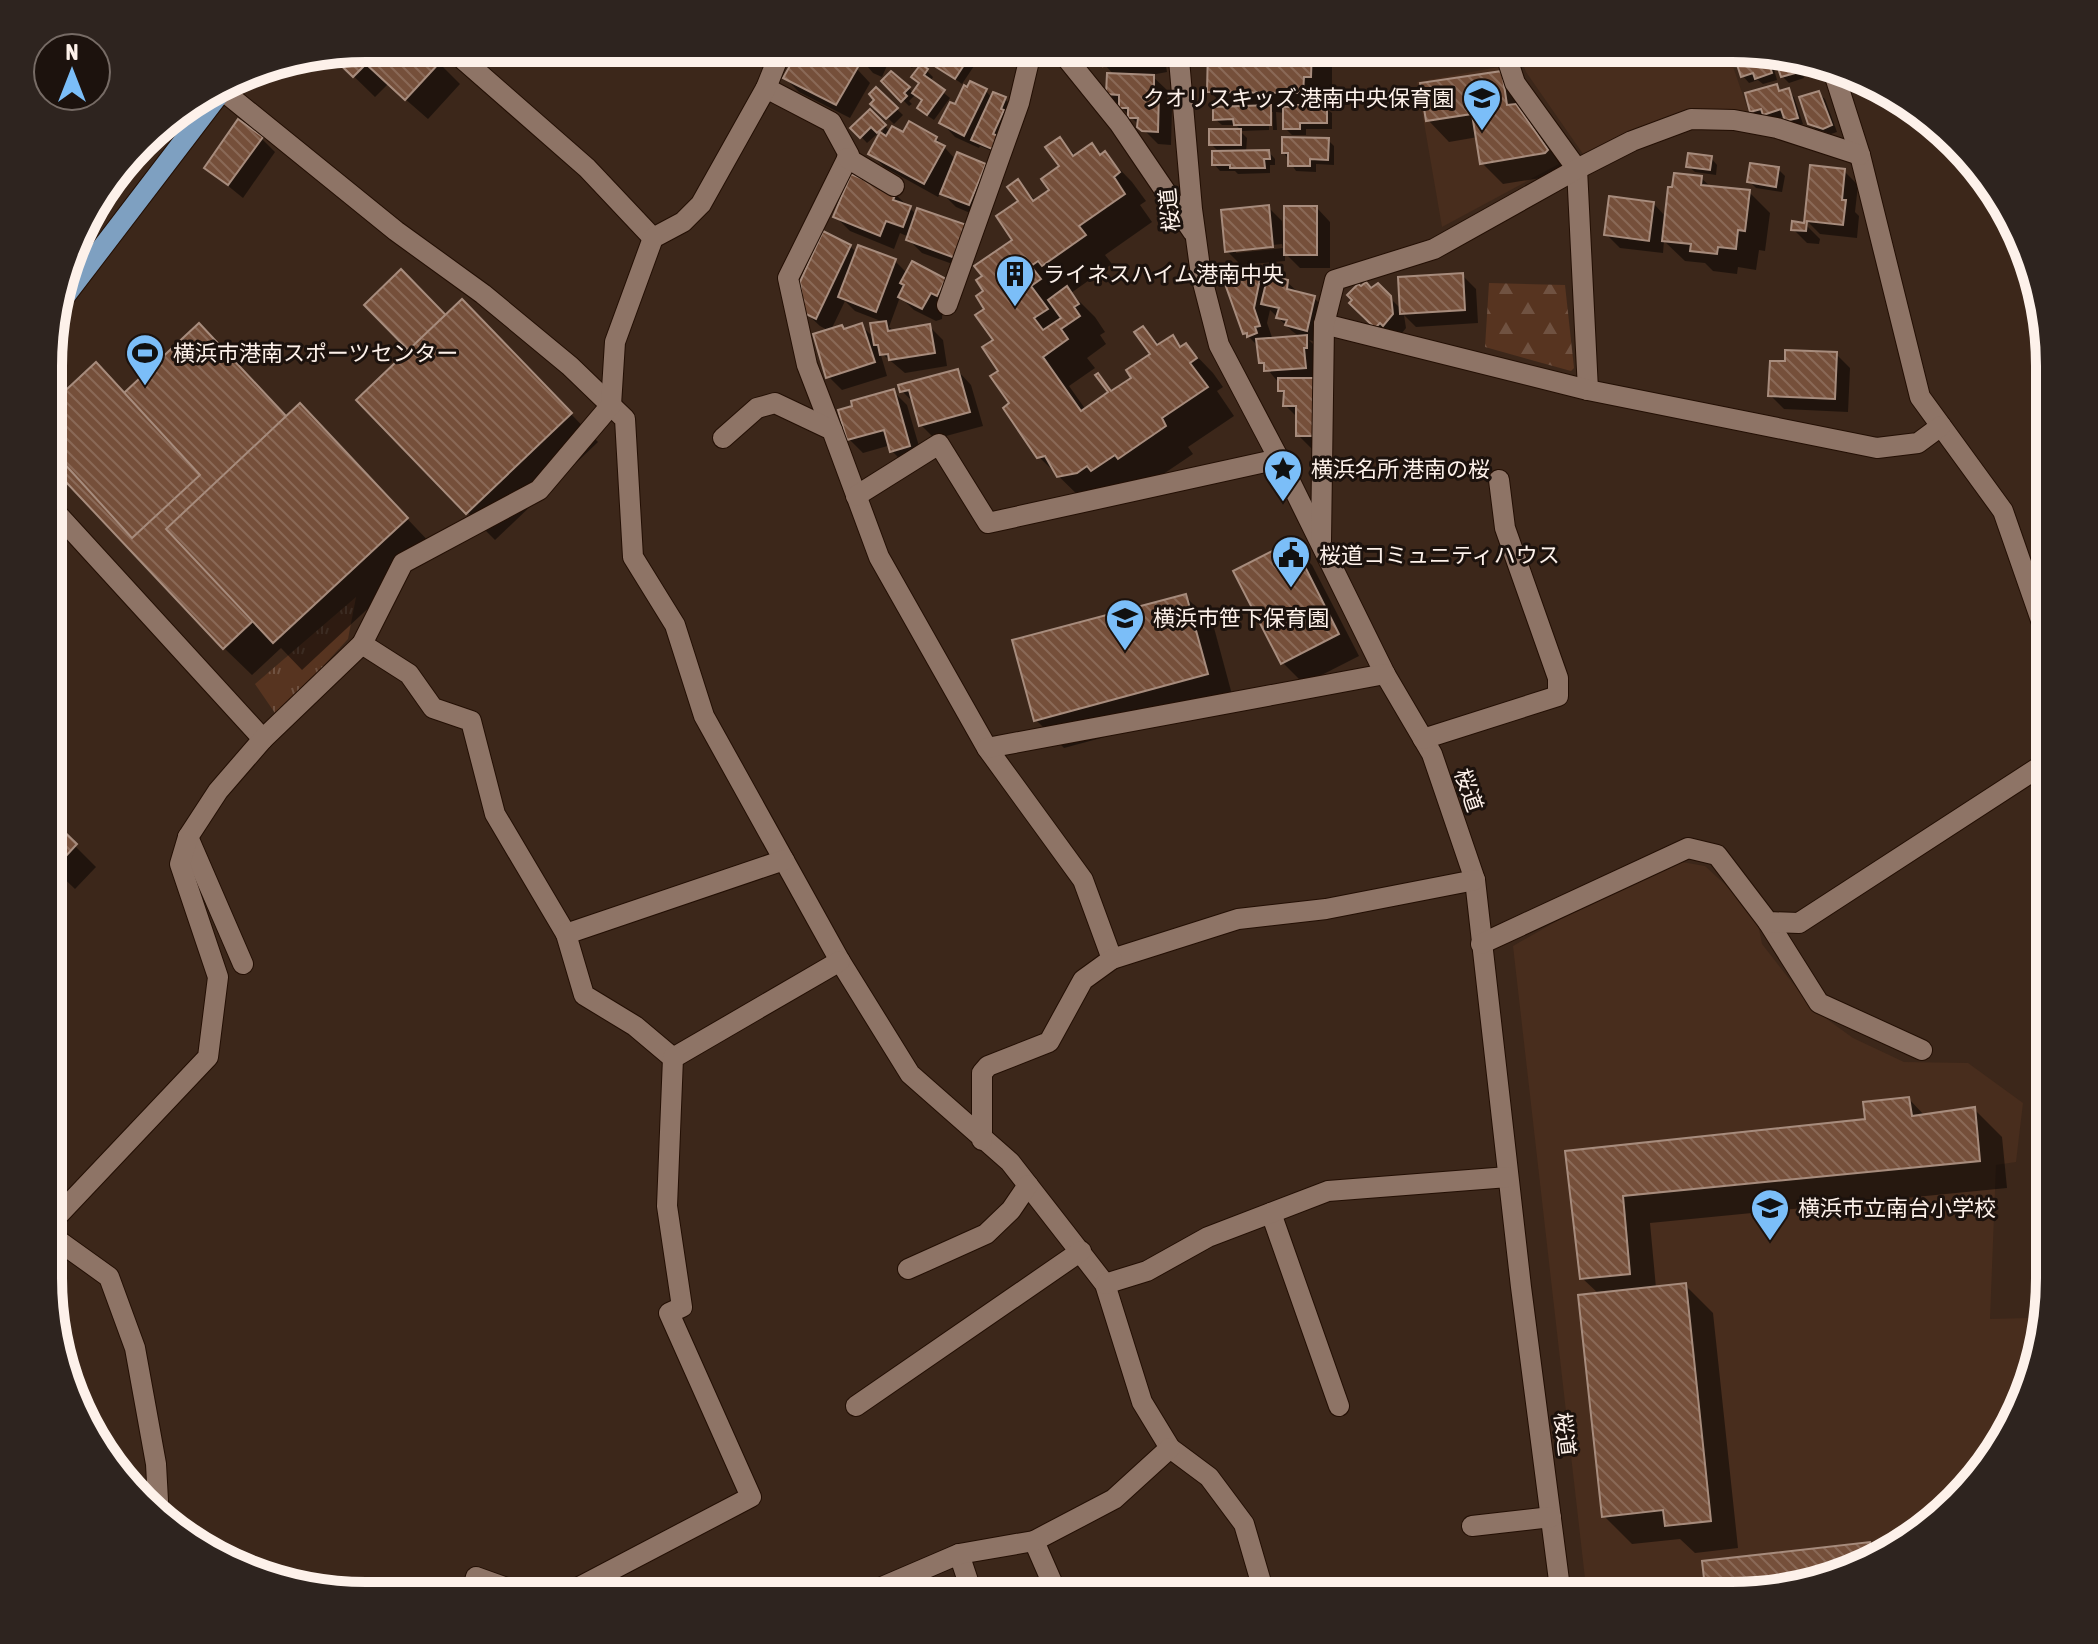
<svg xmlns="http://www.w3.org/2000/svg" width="2098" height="1644" font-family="'Asap Condensed','Noto Sans JP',sans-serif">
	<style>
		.built { fill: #482d1d }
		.forest { fill: url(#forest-firs) }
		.park { fill: url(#park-tufts) }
		.shadow { fill: #0007; fill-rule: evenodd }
		.building { fill: url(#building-back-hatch); stroke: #a78c7d; stroke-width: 2 }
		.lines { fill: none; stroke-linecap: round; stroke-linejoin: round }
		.minor-casing { stroke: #230f04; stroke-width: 22 }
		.major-casing { stroke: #230f04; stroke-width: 22 }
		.minor { stroke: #8e7466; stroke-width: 20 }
		.major { stroke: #7ea0c1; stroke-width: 20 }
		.labels { text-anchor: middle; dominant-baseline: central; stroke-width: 6; stroke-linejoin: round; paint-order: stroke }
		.poi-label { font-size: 22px; fill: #fdf1ea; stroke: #1c120d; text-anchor: start }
		.street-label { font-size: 22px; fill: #fdf1ea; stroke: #1c120d }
		.rim { fill: none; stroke: #fdf1ea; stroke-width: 10 }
	</style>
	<defs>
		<pattern id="forest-firs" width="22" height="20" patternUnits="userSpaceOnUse" patternTransform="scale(2)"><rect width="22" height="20" fill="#573420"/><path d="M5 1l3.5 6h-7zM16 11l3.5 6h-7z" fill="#705241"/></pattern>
		<pattern id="park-tufts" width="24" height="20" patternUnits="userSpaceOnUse" patternTransform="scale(2)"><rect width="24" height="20" fill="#573420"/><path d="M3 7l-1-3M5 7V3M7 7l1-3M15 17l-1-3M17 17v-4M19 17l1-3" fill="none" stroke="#705241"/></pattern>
		<pattern id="building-back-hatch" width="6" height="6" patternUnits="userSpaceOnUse" patternTransform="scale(2)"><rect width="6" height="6" fill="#754f3a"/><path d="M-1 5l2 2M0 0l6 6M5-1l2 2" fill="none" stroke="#8a6957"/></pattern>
	</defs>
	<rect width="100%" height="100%" fill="#3c271a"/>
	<g class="built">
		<polygon points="1517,49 1727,49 1749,113 1688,110 1583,154 1526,72"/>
		<polygon points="1504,66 1513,100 1518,99 1559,164 1442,227 1417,82"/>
		<polygon points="1682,862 1705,866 1756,913 1762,944 1813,1009 1853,1038 1904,1062 1968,1063 2023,1103 2016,1162 1996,1165 1990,1319 2030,1318 2044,1322 2026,1400 1971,1488 1854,1572 1732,1596 1587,1596 1513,946 1594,900"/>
	</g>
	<polygon class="forest" points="1489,283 1565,285 1574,368 1571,371 1485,347"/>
	<polygon class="park" points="356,597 348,639 277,716 255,684"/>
	<g class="shadow">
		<polygon points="366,48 439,63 460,84 428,119 388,84 375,97 331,54"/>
		<polygon points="852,48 935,48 926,60 921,57 912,68 893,52 882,77 873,73"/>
		<polygon points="952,48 981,48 984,51 962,84 939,67"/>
		<polygon points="1096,48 1163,48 1167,72 1151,75 1167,90 1167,102 1172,108 1171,145 1158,144 1108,94 1115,76 1105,65 1103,53"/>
		<polygon points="1210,48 1332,48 1332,97 1324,97 1324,107 1332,113 1332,129 1306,129 1306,135 1292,135 1285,128 1285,113 1276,112 1277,130 1273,130 1273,112 1269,112 1269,130 1242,131 1236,125 1222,125 1215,119 1227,108 1209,91"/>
		<polygon points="1734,49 1769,52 1777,80 1763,84 1758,80 1749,83 1743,76"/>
		<polygon points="1775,54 1815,63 1816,66 1802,70 1804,78 1789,83 1782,76"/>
		<polygon points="857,69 870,83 850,118 799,92 785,78"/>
		<polygon points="927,71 933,77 930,82 950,98 934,120 925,114 924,101 916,94 909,101 912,104 909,106 884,81 902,81 914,94 921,84 914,77"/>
		<polygon points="1501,73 1522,94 1526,117 1568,172 1566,174 1503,184 1482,163 1478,137 1449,142 1428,120"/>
		<polygon points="1776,86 1782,92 1788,91 1794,97 1803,124 1794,127 1786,116 1771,121 1765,115 1758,117 1752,110"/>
		<polygon points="876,89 903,115 894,124 873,104 877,100"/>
		<polygon points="986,91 992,98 1005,99 1011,105 999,154 980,146 979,148 955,137 942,123 956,107"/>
		<polygon points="1818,93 1825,99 1837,132 1831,134 1816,129 1809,123"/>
		<polygon points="870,112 891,132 936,138 956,160 985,166 998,180 982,218 956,207 941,192 938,197 884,167 871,154 885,127 867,143 853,128"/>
		<polygon points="1240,131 1247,138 1246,153 1269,152 1275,159 1275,165 1270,165 1270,173 1238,174 1235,171 1220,171 1214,164 1220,153 1211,144"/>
		<polygon points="261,138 275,152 243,198 206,168"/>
		<polygon points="1060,139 1076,156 1092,146 1102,156 1105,154 1132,182 1146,201 1140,205 1152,222 1105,255 1112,264 1071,293 1095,317 1105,332 1100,335 1106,344 1087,358 1095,368 1069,386 1086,410 1134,378 1153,355 1143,328 1161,346 1172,338 1182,348 1186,345 1213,373 1223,387 1217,391 1234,416 1188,447 1193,454 1147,485 1087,504 1039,457 1012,404 1001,371 986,291 1015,241 1021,201 1018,182 1036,201 1052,190 1062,167"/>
		<polygon points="1328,140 1334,146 1334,165 1316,164 1316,172 1296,171 1284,153"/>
		<polygon points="1711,158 1717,165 1716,175 1695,172 1688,166"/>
		<polygon points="1778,169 1785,176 1782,192 1756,188 1749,181"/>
		<polygon points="1844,171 1858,185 1855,212 1859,216 1857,238 1820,234 1806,220"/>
		<polygon points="1701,178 1712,188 1749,192 1770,213 1765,251 1759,250 1756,270 1738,267 1737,274 1713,271 1705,263 1685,261 1664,241 1663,253 1620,248 1606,234 1654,204 1666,217"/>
		<polygon points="895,194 917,215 969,270 922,253 908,239 909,237 900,233 894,249 850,231 836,217"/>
		<path d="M1268,207L1282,221L1283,236L1317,208L1330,222V268H1300L1285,253V261L1241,265L1227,251ZM1282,244L1283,248L1236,253V249Z"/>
		<polygon points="1806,225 1820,239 1819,244 1807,243 1793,229"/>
		<path d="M850,246L857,253L895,261L907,273L945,280L942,319L936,321L914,310L900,297L889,327L895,332L929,326L943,340L947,366L905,373L880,352L887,376L842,390L828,376L829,331L820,326L805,312ZM845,301L855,311L886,323L874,338L862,326L846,331L842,327L831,330Z"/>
		<polygon points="1462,275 1476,289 1478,323 1416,327 1404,315 1406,328 1398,338 1390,340 1352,303 1378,286 1402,310"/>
		<path d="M1260,276L1268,284L1287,282L1300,294L1314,298L1328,312L1320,343L1309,340L1320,351L1326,449H1312L1298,435V418L1285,405L1286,397L1280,390V384L1261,362L1259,347L1245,333ZM1270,310L1292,331L1300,337L1273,340L1267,323Z"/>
		<polygon points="445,317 489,329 598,442 495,540 467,512 411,350"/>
		<polygon points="1836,354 1850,368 1848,412 1784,409 1770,395"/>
		<polygon points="96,365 126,395 327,434 434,547 302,670 281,648 252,675 224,648 51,446 51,407"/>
		<polygon points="958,371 971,385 983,426 935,439 921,425 916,405 902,391"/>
		<polygon points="893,391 907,405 923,460 906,465 892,451 891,445 863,453 849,439"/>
		<polygon points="1291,544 1312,565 1359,656 1304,684 1283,663 1236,572"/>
		<polygon points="1185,596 1213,624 1234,702 1064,748 1036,720"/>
		<polygon points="50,821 96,867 75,889 50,865"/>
		<polygon points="1909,1099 1925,1116 1974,1109 2002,1137 2007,1188 1650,1223 1656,1288 1685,1285 1713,1313 1738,1548 1695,1553 1680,1539 1632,1544 1604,1516 1599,1294 1582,1278 1567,1152 1867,1121"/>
		<polygon points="1869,1544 1879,1554 1854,1572 1732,1596"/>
	</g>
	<g class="building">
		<polygon points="366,48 426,48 441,61 405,100 366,64 353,77 329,54"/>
		<polygon points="800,48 811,48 818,52 824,48 858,67 836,105 783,78"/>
		<polygon points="855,48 875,48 868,65 856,60 858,55 853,52"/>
		<polygon points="891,48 924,48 918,55 913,52 905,63 889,51"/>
		<polygon points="949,48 975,48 955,79 936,67"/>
		<polygon points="1111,48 1152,48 1154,59 1103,66 1101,50"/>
		<polygon points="1208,48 1312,48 1311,77 1304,77 1303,93 1207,92"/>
		<polygon points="1732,49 1765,52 1772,73 1755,79 1753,73 1741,77"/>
		<polygon points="1773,53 1807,61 1797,64 1799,72 1781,77"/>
		<polygon points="921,64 928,69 924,75 945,90 927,115 917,108 922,100 912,93 919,83 911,77"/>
		<polygon points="891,71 910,87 904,93 907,96 901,102 881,81"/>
		<polygon points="1502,71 1507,105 1516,104 1548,150 1545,153 1480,164 1472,114 1426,121 1420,83"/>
		<polygon points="1107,73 1154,75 1154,92 1159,92 1158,132 1142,131 1137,127 1138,118 1128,118 1128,108 1119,108 1119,95 1106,94"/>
		<polygon points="970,81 987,89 964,136 939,123 950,102 955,104 964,85 967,87"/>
		<polygon points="1777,84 1779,91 1789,88 1798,118 1785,121 1781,109 1763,115 1761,109 1750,112 1745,93"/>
		<polygon points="876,87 898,108 886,119 870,104 874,100 869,94"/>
		<polygon points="1819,91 1832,125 1823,129 1808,124 1799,97"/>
		<polygon points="993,92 1006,97 1001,109 1004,110 993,134 998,136 992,149 971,140"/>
		<polygon points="1271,105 1271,125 1234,125 1233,119 1213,120 1213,107"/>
		<polygon points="1291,105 1327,105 1327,123 1300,123 1300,129 1283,129 1283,107 1291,107"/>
		<polygon points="870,109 886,125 877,133 871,127 860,138 850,128"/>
		<polygon points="238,119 263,137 228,185 204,168"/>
		<polygon points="909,121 937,137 935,141 945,146 924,184 868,154 880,132 886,136 892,126 903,132"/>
		<rect x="1209" y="129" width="32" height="16"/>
		<polygon points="1060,137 1073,156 1092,143 1100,155 1105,151 1120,172 1114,177 1125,194 1079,226 1086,235 1042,266 1038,261 1031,266 1041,279 1031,286 1048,309 1034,318 1043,330 1061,318 1048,300 1067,286 1079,304 1074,307 1080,316 1061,329 1068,339 1043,357 1081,411 1108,392 1095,375 1098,373 1111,391 1131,378 1126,370 1150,354 1134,332 1143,326 1157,345 1173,335 1180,347 1186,343 1197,358 1190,363 1208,387 1162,418 1166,426 1118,459 1115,455 1091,471 1087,466 1077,473 1057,477 1045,456 1037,458 1003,408 1009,403 990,376 998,371 982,347 993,340 975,315 984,309 976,296 983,291 976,280 982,276 974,266 1012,240 996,216 1018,201 1007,187 1018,179 1033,201 1049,190 1041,179 1059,166 1045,147"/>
		<polygon points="1282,137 1329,138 1328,160 1310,159 1310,166 1288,166 1288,153 1282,153"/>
		<polygon points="1269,150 1270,159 1264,159 1265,168 1230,168 1230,165 1212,165 1212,151"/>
		<polygon points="957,152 986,164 969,205 940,194"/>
		<polygon points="1688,153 1712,156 1710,170 1686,167"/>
		<polygon points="1750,163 1779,167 1776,187 1747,182"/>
		<polygon points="1810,165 1845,169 1842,200 1846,200 1843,225 1807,221 1806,231 1791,230 1792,221 1804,223"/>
		<polygon points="1674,173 1702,176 1701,185 1750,190 1745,231 1738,230 1736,249 1718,247 1717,254 1690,251 1691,244 1662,241 1668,187 1672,187"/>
		<polygon points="851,174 896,193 893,200 911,206 903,227 886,221 880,236 833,217"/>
		<polygon points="1609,196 1654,202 1649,241 1604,235"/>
		<polygon points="1269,205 1273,247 1225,252 1221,210"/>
		<rect x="1284" y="206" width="33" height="49"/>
		<polygon points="917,208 967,225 955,258 906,240"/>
		<polygon points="823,231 851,245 816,319 804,313 800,282"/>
		<polygon points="858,245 896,259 876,312 838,297"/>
		<polygon points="912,261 946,279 937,296 931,293 922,309 898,297 904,285 900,283"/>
		<polygon points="401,269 465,335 429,371 364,305"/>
		<polygon points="1253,270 1261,274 1254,308 1260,326 1255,327 1257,333 1247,337 1247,333 1243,334 1224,281"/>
		<polygon points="1463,273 1465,310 1400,314 1398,277"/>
		<polygon points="1268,275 1288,280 1287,289 1315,296 1307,331 1285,325 1287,320 1276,318 1279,308 1261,304"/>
		<polygon points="1366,282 1371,288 1378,283 1391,296 1393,314 1383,326 1380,323 1375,328 1349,303 1352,300 1347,295 1358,284 1361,286"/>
		<polygon points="462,299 572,413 466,514 356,400"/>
		<polygon points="886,321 888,331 930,324 935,353 889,360 888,354 880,355 878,345 874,345 870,323"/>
		<polygon points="199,323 373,509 223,649 50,465 50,462"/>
		<polygon points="862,323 875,362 826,378 813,334 842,325 844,329"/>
		<polygon points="1307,335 1307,348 1304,348 1306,368 1264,371 1264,363 1259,363 1256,339"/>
		<polygon points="1785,350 1837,352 1835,399 1768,396 1770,361 1785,361"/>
		<polygon points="96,362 200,475 132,538 51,449 51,404"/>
		<polygon points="958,369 970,412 919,426 909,390 900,392 898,385"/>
		<polygon points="1278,378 1314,378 1313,436 1296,436 1296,406 1283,406 1284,391 1278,391"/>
		<polygon points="894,389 910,446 890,452 884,430 847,440 838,410 852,406 851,401"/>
		<polygon points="300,403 408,518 273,643 166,529"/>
		<polygon points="1292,541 1339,634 1281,664 1233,571"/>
		<polygon points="1186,594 1208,674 1034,721 1012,640"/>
		<polygon points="50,818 77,844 53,870 50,867"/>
		<polygon points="1909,1097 1912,1116 1975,1107 1980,1161 1623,1196 1630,1274 1580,1279 1565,1151 1865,1119 1863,1102"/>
		<polygon points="1686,1283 1711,1521 1665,1526 1663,1510 1602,1517 1578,1295"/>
		<polygon points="1870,1542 1871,1559 1854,1572 1732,1596 1706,1596 1702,1561"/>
	</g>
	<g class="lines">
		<defs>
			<g id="minor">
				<polyline points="450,48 587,168 653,238"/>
				<polyline points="1049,48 1064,55 1119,123 1193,232"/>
				<polyline points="1178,48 1192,209 1201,275 1219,345 1279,459 1385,674 1432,754 1475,880 1521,1287 1561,1596"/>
				<polyline points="1504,49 1515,83 1577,169 1588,390"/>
				<polyline points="1832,67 1860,155 1920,397 2003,511 2050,646"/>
				<polyline points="766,88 831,122 849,155 788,278 807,365 832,430"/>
				<polyline points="222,90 396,231 483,294 570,366 625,419 633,557 675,625 704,716 840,961 910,1074 1010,1162 1105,1284 1142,1402 1170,1448 1209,1477 1244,1524 1265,1596"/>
				<polyline points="847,158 894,186"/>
				<polyline points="947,305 1019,103 1032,48"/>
				<polyline points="1324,324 1588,390 1877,448 1918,443 1941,426"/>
				<polyline points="723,438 757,408 775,403 832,430 879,557 987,748 1083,880 1112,959 1238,919 1326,909 1475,880"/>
				<polyline points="856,496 939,444 988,523 1279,459"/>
				<polyline points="50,506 263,739"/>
				<polyline points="1321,541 1324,324 1335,280 1434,249 1577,169 1632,141 1691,119 1734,120 1777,128 1860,155"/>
				<polyline points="362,644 409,674 433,708 471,721 495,814 566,934"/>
				<polyline points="1423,739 1558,696 1558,678 1505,528 1499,480"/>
				<polyline points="987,748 1385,674"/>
				<polyline points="188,837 243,964"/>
				<polyline points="1768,922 1819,1003 1922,1050"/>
				<polyline points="1481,944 1688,848 1717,855 1768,922 1799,923 2050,760"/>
				<polyline points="673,1058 635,1026 584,995 566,934 784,860"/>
				<polyline points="982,1140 982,1073 988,1066 1049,1042 1083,980 1112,959"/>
				<polyline points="1271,1213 1339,1406"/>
				<polyline points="49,1225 208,1057 218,977 180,864 188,837 218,791 263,739 362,644 403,563 539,490 611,405 615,342 653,238 683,222 701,204 766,88 782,48"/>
				<polyline points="49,1234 109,1277 135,1348 156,1464 159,1519"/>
				<polyline points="908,1269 986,1234 1011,1210 1028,1185"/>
				<polyline points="1105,1284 1147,1271 1208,1237 1328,1191 1508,1177"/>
				<polyline points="856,1406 1081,1251"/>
				<polyline points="1472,1526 1551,1517"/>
				<polyline points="1034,1541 1058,1596"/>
				<polyline points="959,1554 973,1596"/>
				<polyline points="471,1595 476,1577 526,1595"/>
				<polyline points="564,1595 751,1497 669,1313 682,1307 667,1206 673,1058 840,961"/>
				<polyline points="876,1596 875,1590 959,1554 1034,1541 1114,1499 1170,1448"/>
			</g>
			<polyline id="major" points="56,308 224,88"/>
		</defs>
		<use href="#minor" class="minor-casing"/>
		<use href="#major" class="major-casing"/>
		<use href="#minor" class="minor"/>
		<use href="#major" class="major"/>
	</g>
	<defs>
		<symbol id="school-pin" viewBox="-11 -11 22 30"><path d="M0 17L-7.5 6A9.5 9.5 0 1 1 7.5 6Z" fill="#7bbef8" stroke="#1c120d"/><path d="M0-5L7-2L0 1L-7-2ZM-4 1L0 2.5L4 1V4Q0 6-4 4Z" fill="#111"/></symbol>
		<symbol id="building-pin" viewBox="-11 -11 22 30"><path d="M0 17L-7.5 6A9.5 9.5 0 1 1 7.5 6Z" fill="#7bbef8" stroke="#1c120d"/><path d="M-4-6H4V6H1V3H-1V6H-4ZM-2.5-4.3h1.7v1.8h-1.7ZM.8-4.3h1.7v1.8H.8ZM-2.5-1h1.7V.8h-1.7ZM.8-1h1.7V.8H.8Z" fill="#111"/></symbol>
		<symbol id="stadium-pin" viewBox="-11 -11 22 30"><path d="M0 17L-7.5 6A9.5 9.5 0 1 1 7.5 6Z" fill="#7bbef8" stroke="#1c120d"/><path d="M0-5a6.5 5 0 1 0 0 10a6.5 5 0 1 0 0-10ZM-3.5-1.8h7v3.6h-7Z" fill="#111"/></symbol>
		<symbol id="sight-pin" viewBox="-11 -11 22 30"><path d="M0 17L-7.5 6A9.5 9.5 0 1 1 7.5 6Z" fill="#7bbef8" stroke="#1c120d"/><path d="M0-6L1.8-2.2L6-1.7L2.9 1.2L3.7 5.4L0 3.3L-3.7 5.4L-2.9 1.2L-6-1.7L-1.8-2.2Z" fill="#111"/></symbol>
		<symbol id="civic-pin" viewBox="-11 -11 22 30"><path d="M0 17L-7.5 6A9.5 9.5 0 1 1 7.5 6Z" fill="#7bbef8" stroke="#1c120d"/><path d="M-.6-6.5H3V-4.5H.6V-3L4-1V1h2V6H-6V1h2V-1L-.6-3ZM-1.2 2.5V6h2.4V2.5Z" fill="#111"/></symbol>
	</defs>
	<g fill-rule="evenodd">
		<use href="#school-pin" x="1460" y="76" width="44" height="60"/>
		<use href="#building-pin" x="993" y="252" width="44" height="60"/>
		<use href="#stadium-pin" x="123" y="331" width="44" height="60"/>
		<use href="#sight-pin" x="1261" y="447" width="44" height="60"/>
		<use href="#civic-pin" x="1269" y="533" width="44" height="60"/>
		<use href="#school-pin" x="1103" y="596" width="44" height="60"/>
		<use href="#school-pin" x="1748" y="1186" width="44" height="60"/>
	</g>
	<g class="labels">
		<g class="poi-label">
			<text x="1454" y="98" text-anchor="end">クオリスキッズ 港南中央保育園</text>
			<text x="1043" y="274">ライネスハイム港南中央</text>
			<text x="173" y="353">横浜市港南スポーツセンター</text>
			<text x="1311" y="469">横浜名所 港南の桜</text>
			<text x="1319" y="555">桜道コミュニティハウス</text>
			<text x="1153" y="618">横浜市笹下保育園</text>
			<text x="1798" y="1208">横浜市立南台小学校</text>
		</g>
		<g class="street-label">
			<text transform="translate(1169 210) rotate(-96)">桜道</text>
			<text transform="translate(1469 790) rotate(71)">桜道</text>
			<text transform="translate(1565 1434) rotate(83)">桜道</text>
		</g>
	</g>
	<path d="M0 0H2098V1644H0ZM366 62H1732A304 304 0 0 1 2036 366V1278A304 304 0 0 1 1732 1582H366A304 304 0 0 1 62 1278V366A304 304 0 0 1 366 62Z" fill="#2e241f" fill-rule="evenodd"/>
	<path class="rim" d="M366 62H1732A304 304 0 0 1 2036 366V1278A304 304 0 0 1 1732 1582H366A304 304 0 0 1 62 1278V366A304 304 0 0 1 366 62Z"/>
	<g transform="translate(72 72)"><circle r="38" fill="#1c120d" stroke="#766b65" stroke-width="2"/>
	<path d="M0-6L14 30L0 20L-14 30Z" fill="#7bbef8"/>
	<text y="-12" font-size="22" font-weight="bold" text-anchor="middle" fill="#fdf1ea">N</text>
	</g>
</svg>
